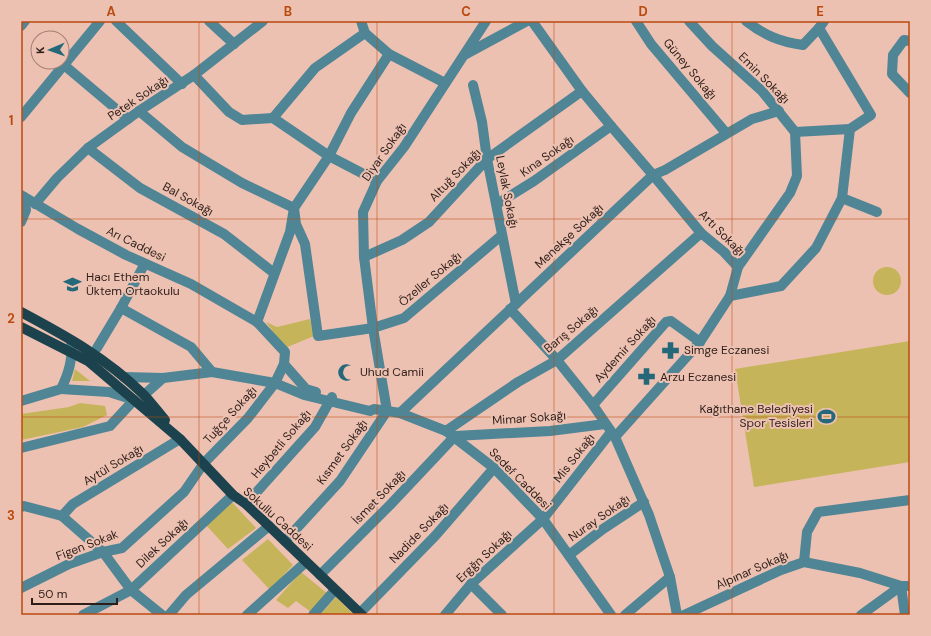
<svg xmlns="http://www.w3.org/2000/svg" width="931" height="636" font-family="'DM Sans',sans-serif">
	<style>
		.green { fill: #c5b459 }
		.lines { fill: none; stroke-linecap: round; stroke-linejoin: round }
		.minor { stroke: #4f8595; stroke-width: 10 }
		.major { stroke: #1b424d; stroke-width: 10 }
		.grid { fill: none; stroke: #ba4a0f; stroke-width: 1; stroke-opacity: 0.55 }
		.labels { text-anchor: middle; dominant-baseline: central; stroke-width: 4; stroke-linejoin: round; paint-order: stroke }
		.street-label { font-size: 12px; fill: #2e1e19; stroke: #edc1b2 }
		.poi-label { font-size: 12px; fill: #2e1e19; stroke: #edc1b2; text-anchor: start }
		.neatline { fill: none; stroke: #ba4a0f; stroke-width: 1.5 }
		.grid-label { font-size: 13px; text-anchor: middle; font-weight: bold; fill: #ba4a0f }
	</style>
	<rect width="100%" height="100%" fill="#edc1b2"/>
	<g class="green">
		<circle cx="887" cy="281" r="14"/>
		<polygon points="310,319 314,336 285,348 266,322 277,327"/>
		<polygon points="910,341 910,462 754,487 735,369"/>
		<polygon points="75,369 90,381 72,381"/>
		<polygon points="80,403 105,406 107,415 83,427 21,440 21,414 69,407"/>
		<polygon points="231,501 256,528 228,549 205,524"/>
		<polygon points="268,539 293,565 270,590 242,560"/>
		<polygon points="301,572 328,594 311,612 296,601 288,608 276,600"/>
		<polygon points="336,597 354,615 320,615"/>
	</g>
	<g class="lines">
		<g class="minor">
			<polyline points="116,21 182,84"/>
			<polyline points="209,21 234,44"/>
			<polyline points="361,21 365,33"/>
			<polyline points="532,21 582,91 611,126 653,175 701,233 724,252 738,267 730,296 700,342 615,437"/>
			<polyline points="636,21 651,44 726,133"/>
			<polyline points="689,21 712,46 762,91 795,132 797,176 790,193 738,267"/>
			<path d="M746,21C764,35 780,42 803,45L819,28L824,21"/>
			<polyline points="21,26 25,21"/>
			<polyline points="365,33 389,54 445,83"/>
			<polyline points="910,41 904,40 893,55 892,74 910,93"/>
			<polyline points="466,54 527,21"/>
			<polyline points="64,65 128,119"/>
			<polyline points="194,75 229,112 242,120 273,118"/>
			<polyline points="473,85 482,122 487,159 516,304"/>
			<polyline points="139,111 182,147 242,183 294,208 296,224 305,244 318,336 373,328 404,318 502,235"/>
			<polyline points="21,117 100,21"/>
			<polyline points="273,118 315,68 365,33"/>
			<polyline points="273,118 329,156 377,181"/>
			<polyline points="795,132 850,129"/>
			<polyline points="88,148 140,188 224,234 274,273"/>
			<polyline points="21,195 78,229 126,255 191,284 257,322 285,352 284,364 275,383 248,418 204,463 184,492 122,548 103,552 69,564 21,588"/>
			<polyline points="842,198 877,212"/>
			<polyline points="35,204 57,178 88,148 139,111 194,75 263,21"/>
			<polyline points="497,204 534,181 611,126"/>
			<polyline points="21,222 26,210 24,197"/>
			<polyline points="364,257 402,240 429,222 487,159 582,91"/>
			<polyline points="730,296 781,286 816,248 842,198 850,129 871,115 819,28"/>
			<polyline points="121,308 191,347 212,372"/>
			<polyline points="510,309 557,360 593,405 615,437 649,515 670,577 677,615"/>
			<polyline points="257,322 290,232 294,208 329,156 351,113 389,54"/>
			<polyline points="97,348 121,308 143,267"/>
			<polyline points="284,364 306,389 316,392"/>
			<polyline points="124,377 163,378 212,372 275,383 304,395 370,411 374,409 400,413 446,431 494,468 543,519 611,615"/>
			<polyline points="144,395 163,378"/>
			<path d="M21,401L61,389C68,375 73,361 71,345"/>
			<polyline points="593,405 666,322 671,321 700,342"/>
			<polyline points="400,413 653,175 665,170 752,119 779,111"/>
			<polyline points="446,431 518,382 557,360 701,233"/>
			<polyline points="21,448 110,426 134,400 109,392 61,389"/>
			<polyline points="246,504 315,427 332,397"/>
			<polyline points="21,507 24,506 62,516 103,552 131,590 162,615"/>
			<polyline points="62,516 73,504 180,439"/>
			<polyline points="285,541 340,481 387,411 373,328 364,257 363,212 377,181 404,147 486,21"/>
			<polyline points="569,555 603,529 644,502"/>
			<polyline points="804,562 807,532 818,512 910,500"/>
			<polyline points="320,575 390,505 455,436 550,431 605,424"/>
			<polyline points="471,584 502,615"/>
			<polyline points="901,586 905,615"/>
			<polyline points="360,613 436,535 494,468"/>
			<polyline points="83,615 131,590 233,495"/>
			<polyline points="169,615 186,595 269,526"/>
			<polyline points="247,615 306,562"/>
			<polyline points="313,615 335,590"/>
			<polyline points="445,615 471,584 543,519 611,432"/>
			<polyline points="625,615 670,577"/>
			<polyline points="684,615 781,570 804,562 860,573 901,586"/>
			<polyline points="861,615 901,586 910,586"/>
		</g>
		<g class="major">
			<path d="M21,312C66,336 106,358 143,394C151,402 158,412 165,420"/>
			<polyline points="21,327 88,361 180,439 233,495 246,504 362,615"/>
		</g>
	</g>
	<path class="grid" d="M199,21V615M377,21V615M554,21V615M732,21V615M21,219H910M21,417H910"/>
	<defs>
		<symbol id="school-bare" viewBox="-9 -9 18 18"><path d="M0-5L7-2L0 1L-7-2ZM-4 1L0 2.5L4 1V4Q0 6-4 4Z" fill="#24687a" stroke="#edc1b2" stroke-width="2.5" paint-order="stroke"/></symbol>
		<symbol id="pharmacy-bare" viewBox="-9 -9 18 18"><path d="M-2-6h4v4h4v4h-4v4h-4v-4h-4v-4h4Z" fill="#24687a" stroke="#edc1b2" stroke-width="2.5" paint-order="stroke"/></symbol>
		<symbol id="mosque-bare" viewBox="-9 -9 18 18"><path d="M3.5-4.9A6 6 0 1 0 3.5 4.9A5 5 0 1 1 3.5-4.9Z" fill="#24687a" stroke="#edc1b2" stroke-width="2.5" paint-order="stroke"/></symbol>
		<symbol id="stadium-bare" viewBox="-9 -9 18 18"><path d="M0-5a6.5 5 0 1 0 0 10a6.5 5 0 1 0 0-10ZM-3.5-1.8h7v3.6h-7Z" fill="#24687a" stroke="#edc1b2" stroke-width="2.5" paint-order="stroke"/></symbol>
	</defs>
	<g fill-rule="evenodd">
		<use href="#school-bare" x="60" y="272" width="25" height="25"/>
		<use href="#pharmacy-bare" x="658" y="338" width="25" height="25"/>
		<use href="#mosque-bare" x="334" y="360" width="25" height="25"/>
		<use href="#pharmacy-bare" x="634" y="364" width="25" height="25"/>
		<use href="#stadium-bare" x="814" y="404" width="25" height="25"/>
	</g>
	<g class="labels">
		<g class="street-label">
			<text transform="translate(690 69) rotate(50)">Güney Sokağı</text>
			<text transform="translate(764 78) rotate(45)">Emin Sokağı</text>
			<text transform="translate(138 98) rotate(-34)">Petek Sokağı</text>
			<text transform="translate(384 152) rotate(-55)">Diyar Sokağı</text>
			<text transform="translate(547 156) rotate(-35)">Kına Sokağı</text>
			<text transform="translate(455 175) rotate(-46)">Altuğ Sokağı</text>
			<text transform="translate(507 192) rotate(79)">Leylak Sokağı</text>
			<text transform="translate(188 199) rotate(29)">Bal Sokağı</text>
			<text transform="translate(722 233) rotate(45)">Artı Sokağı</text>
			<text transform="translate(569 236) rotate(-43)">Menekşe Sokağı</text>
			<text transform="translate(136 244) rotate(26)">Arı Caddesi</text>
			<text transform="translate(430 279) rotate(-40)">Özeller Sokağı</text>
			<text transform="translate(571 329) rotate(-40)">Barış Sokağı</text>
			<text transform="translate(625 349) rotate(-48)">Aydemir Sokağı</text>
			<text transform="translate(230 415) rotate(-48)">Tuğçe Sokağı</text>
			<text transform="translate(529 418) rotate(-4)">Mimar Sokağı</text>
			<text transform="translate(281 444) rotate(-50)">Heybetli Sokağı</text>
			<text transform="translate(342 452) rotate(-54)">Kısmet Sokağı</text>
			<text transform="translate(574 458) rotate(-52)">Mis Sokağı</text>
			<text transform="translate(113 465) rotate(-31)">Aytül Sokağı</text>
			<text transform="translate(520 479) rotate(45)">Sedef Caddesi</text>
			<text transform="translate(379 497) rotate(-46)">İsmet Sokağı</text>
			<text transform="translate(599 518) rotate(-35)">Nuray Sokağı</text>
			<text transform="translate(278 519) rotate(42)">Sokullu Caddesi</text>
			<text transform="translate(419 533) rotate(-46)">Nadide Sokağı</text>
			<text transform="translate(162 543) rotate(-43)">Dilek Sokağı</text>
			<text transform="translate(87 545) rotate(-21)">Figen Sokak</text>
			<text transform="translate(484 556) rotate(-43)">Ergğn Sokağı</text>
			<text transform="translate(752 570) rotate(-24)">Alpınar Sokağı</text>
		</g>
		<g class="poi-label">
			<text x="86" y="277">Hacı Ethem<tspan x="86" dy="14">Üktem Ortaokulu</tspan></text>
			<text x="684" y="350">Simge Eczanesi</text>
			<text x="360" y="372">Uhud Camii</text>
			<text x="660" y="377">Arzu Eczanesi</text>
			<text x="813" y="409" text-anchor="end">Kağıthane Belediyesi<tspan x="813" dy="14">Spor Tesisleri</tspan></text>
		</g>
	</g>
	<rect width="931" height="636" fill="none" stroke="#edc1b2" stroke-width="44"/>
	<g transform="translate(50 50) rotate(268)"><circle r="19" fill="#edc1b2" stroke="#a18075"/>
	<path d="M0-3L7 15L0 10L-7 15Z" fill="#24687a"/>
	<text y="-6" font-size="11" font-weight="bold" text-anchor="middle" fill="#2e1e19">K</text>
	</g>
	<path d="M32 598v6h85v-6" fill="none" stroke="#2e1e19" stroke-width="2"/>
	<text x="38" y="598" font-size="12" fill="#2e1e19" stroke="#edc1b2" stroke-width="3" paint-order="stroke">50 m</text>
	<rect x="22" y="22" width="887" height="592" class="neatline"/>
	<g class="grid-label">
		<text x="111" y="16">A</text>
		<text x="288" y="16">B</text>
		<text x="466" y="16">C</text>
		<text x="643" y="16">D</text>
		<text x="820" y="16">E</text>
		<text x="11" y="125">1</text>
		<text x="11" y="323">2</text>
		<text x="11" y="520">3</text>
	</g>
</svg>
